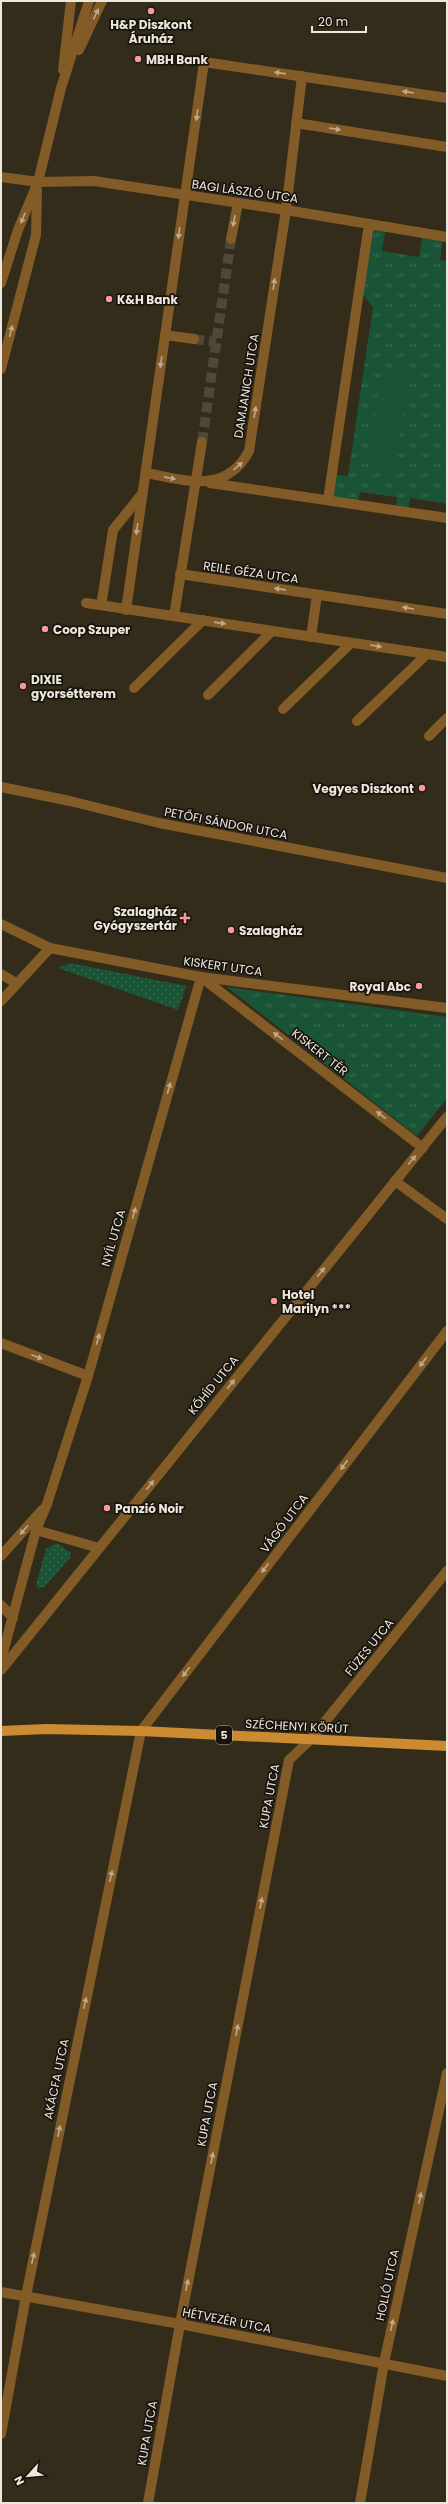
<svg xmlns="http://www.w3.org/2000/svg" width="448" height="2504" font-family="Poppins,sans-serif">
	<style>
		.grass { fill: url(#grass-dots) }
		.park { fill: url(#park-tufts) }
		.garden { fill: #1a5436 }
		.lines { fill: none; stroke-linecap: round; stroke-linejoin: round }
		.minor-tunnel { stroke: #4f4838; stroke-width: 10; stroke-dasharray: 10 5; stroke-linecap: butt }
		.minor { stroke: #825b27; stroke-width: 10 }
		.major { stroke: #cc8b31; stroke-width: 10 }
		.oneway { fill: #bda98c }
		.poi-dot { fill: #f59c96; stroke: #18140d; stroke-width: 1.5 }
		.labels { text-anchor: middle; dominant-baseline: central; stroke-width: 3.5; stroke-linejoin: round; paint-order: stroke }
		.shield { fill: #18140d; stroke: #ada89f; stroke-width: 1 }
		.shield-label { font-size: 11px; font-weight: bold; fill: #ede8de }
		.poi-label { font-size: 12px; font-weight: bold; fill: #ede8de; stroke: #18140d; text-anchor: start }
		.street-label { font-size: 12px; fill: #ede8de; stroke: #18140d }
	</style>
	<defs>
		<pattern id="grass-dots" width="8" height="8" patternUnits="userSpaceOnUse"><rect width="8" height="8" fill="#1a5436"/><path d="M2 2h.1M6 6h.1" fill="none" stroke="#3c6d53" stroke-width="1.8" stroke-linecap="round"/></pattern>
		<pattern id="park-tufts" width="24" height="20" patternUnits="userSpaceOnUse"><rect width="24" height="20" fill="#1a5436"/><path d="M3 7l-1-3M5 7V3M7 7l1-3M15 17l-1-3M17 17v-4M19 17l1-3" fill="none" stroke="#3c6d53"/></pattern>
	</defs>
	<rect width="100%" height="100%" fill="#332c1b"/>
	<g class="grass">
		<polygon points="70,963 186,986 178,1010 58,968"/>
		<polygon points="57,1543 71,1553 70,1558 44,1587 38,1588 36,1585 46,1549"/>
	</g>
	<g class="park">
		<polygon points="369,224 386,227 382,251 419,257 423,233 443,237 440,260 447,261 447,504 410,498 408,512 396,510 397,497 360,492 358,504 328,500 331,474 348,476 373,307 359,290"/>
		<polygon points="227,987 447,1017 447,1098 417,1136"/>
	</g>
	<polygon class="garden" points="381,370 407,373 395,471 368,468"/>
	<g class="lines">
		<g class="minor-tunnel">
			<polyline points="194,339 216,342"/>
			<polyline points="202,442 231,239"/>
		</g>
		<g class="minor">
			<polyline points="79,50 102,1"/>
			<polyline points="63,70 71,1"/>
			<polyline points="296,123 447,147"/>
			<polyline points="1,177 38,182 94,181 286,210 447,237"/>
			<polyline points="231,239 238,203"/>
			<polyline points="1,283 18,230 38,182 61,88 89,1"/>
			<polyline points="165,335 194,339"/>
			<polyline points="1,369 36,235 37,190"/>
			<path d="M146,473C184,480 226,495 249,451L286,210L302,76"/>
			<polyline points="210,483 447,518"/>
			<polyline points="328,500 369,224"/>
			<polyline points="180,574 447,614"/>
			<polyline points="102,600 113,530 142,494"/>
			<polyline points="86,603 447,657"/>
			<polyline points="126,610 204,62 447,98"/>
			<polyline points="174,616 202,442"/>
			<polyline points="311,637 317,595"/>
			<polyline points="134,688 203,620"/>
			<polyline points="208,695 272,631"/>
			<polyline points="283,709 351,643"/>
			<polyline points="357,721 427,654"/>
			<polyline points="429,736 447,718"/>
			<polyline points="1,787 70,801 159,823 447,878"/>
			<polyline points="1,924 50,948 201,977 447,1008"/>
			<polyline points="1,974 16,983"/>
			<polyline points="201,977 423,1148"/>
			<polyline points="1,1001 50,948"/>
			<polyline points="395,1181 447,1219"/>
			<polyline points="1,1343 88,1376"/>
			<polyline points="36,1530 99,1548"/>
			<polyline points="1,1556 42,1510"/>
			<polyline points="1,1605 13,1618"/>
			<polyline points="1,1660 36,1530 47,1504 88,1376 201,977"/>
			<polyline points="1,1670 447,1117"/>
			<polyline points="1,2292 180,2324 447,2376"/>
			<polyline points="1,2434 26,2296 141,1731 447,1331"/>
			<polyline points="148,2503 180,2324 289,1760 311,1739 447,1571"/>
			<polyline points="360,2503 384,2363 447,2073"/>
		</g>
		<polyline class="major" points="1,1731 46,1729 141,1731 447,1746"/>
	</g>
	<defs><path id="oneway-solid" d="M-6-.8H1V-3.2L6.5 0L1 3.2V.8H-6Z"/></defs>
	<g class="oneway">
		<use href="#oneway-solid" transform="translate(96 14) rotate(-65)"/>
		<use href="#oneway-solid" transform="translate(280 73) rotate(-172)"/>
		<use href="#oneway-solid" transform="translate(408 92) rotate(-171)"/>
		<use href="#oneway-solid" transform="translate(197 115) rotate(98)"/>
		<use href="#oneway-solid" transform="translate(335 129) rotate(9)"/>
		<use href="#oneway-solid" transform="translate(23 218) rotate(112)"/>
		<use href="#oneway-solid" transform="translate(234 221) rotate(102)"/>
		<use href="#oneway-solid" transform="translate(179 233) rotate(98)"/>
		<use href="#oneway-solid" transform="translate(274 284) rotate(-81)"/>
		<use href="#oneway-solid" transform="translate(11 331) rotate(-76)"/>
		<use href="#oneway-solid" transform="translate(161 362) rotate(98)"/>
		<use href="#oneway-solid" transform="translate(255 412) rotate(-81)"/>
		<use href="#oneway-solid" transform="translate(238 466) rotate(-40)"/>
		<use href="#oneway-solid" transform="translate(170 478) rotate(11)"/>
		<use href="#oneway-solid" transform="translate(137 529) rotate(98)"/>
		<use href="#oneway-solid" transform="translate(280 589) rotate(-172)"/>
		<use href="#oneway-solid" transform="translate(408 608) rotate(-171)"/>
		<use href="#oneway-solid" transform="translate(220 623) rotate(8)"/>
		<use href="#oneway-solid" transform="translate(376 646) rotate(9)"/>
		<use href="#oneway-solid" transform="translate(278 1036) rotate(-142)"/>
		<use href="#oneway-solid" transform="translate(169 1088) rotate(-74)"/>
		<use href="#oneway-solid" transform="translate(381 1115) rotate(-142)"/>
		<use href="#oneway-solid" transform="translate(412 1160) rotate(-50)"/>
		<use href="#oneway-solid" transform="translate(134 1213) rotate(-74)"/>
		<use href="#oneway-solid" transform="translate(321 1272) rotate(-51)"/>
		<use href="#oneway-solid" transform="translate(98 1339) rotate(-74)"/>
		<use href="#oneway-solid" transform="translate(37 1357) rotate(21)"/>
		<use href="#oneway-solid" transform="translate(423 1362) rotate(127)"/>
		<use href="#oneway-solid" transform="translate(231 1384) rotate(-51)"/>
		<use href="#oneway-solid" transform="translate(344 1465) rotate(127)"/>
		<use href="#oneway-solid" transform="translate(150 1485) rotate(-51)"/>
		<use href="#oneway-solid" transform="translate(24 1530) rotate(131)"/>
		<use href="#oneway-solid" transform="translate(265 1568) rotate(127)"/>
		<use href="#oneway-solid" transform="translate(186 1672) rotate(127)"/>
		<use href="#oneway-solid" transform="translate(111 1876) rotate(-78)"/>
		<use href="#oneway-solid" transform="translate(261 1903) rotate(-79)"/>
		<use href="#oneway-solid" transform="translate(85 2003) rotate(-78)"/>
		<use href="#oneway-solid" transform="translate(237 2030) rotate(-79)"/>
		<use href="#oneway-solid" transform="translate(59 2131) rotate(-78)"/>
		<use href="#oneway-solid" transform="translate(212 2158) rotate(-79)"/>
		<use href="#oneway-solid" transform="translate(420 2198) rotate(-78)"/>
		<use href="#oneway-solid" transform="translate(33 2258) rotate(-78)"/>
		<use href="#oneway-solid" transform="translate(187 2285) rotate(-79)"/>
		<use href="#oneway-solid" transform="translate(392 2325) rotate(-78)"/>
	</g>
	<g class="poi-dot">
		<circle cx="151" cy="11" r="4"/>
		<circle cx="138" cy="59" r="4"/>
		<circle cx="109" cy="299" r="4"/>
		<circle cx="45" cy="629" r="4"/>
		<circle cx="23" cy="686" r="4"/>
		<circle cx="422" cy="788" r="4"/>
		<path d="M183 912h4v4h4v4h-4v4h-4v-4h-4v-4h4z"/>
		<circle cx="231" cy="930" r="4"/>
		<circle cx="419" cy="986" r="4"/>
		<circle cx="274" cy="1301" r="4"/>
		<circle cx="107" cy="1508" r="4"/>
	</g>
	<g class="labels">
		<rect class="shield" x="216" y="1726" width="16" height="18" rx="3"/>
		<g class="shield-label">
			<text x="224" y="1735">5</text>
		</g>
		<g class="poi-label">
			<text x="151" y="24" text-anchor="middle">H&amp;P Diszkont<tspan x="151" dy="14">Áruház</tspan></text>
			<text x="146" y="59">MBH Bank</text>
			<text x="117" y="299">K&amp;H Bank</text>
			<text x="53" y="629">Coop Szuper</text>
			<text x="31" y="679">DIXIE<tspan x="31" dy="14">gyorsétterem</tspan></text>
			<text x="414" y="788" text-anchor="end">Vegyes Diszkont</text>
			<text x="177" y="911" text-anchor="end">Szalagház<tspan x="177" dy="14">Gyógyszertár</tspan></text>
			<text x="239" y="930">Szalagház</text>
			<text x="411" y="986" text-anchor="end">Royal Abc</text>
			<text x="282" y="1294">Hotel<tspan x="282" dy="14">Marilyn ***</tspan></text>
			<text x="115" y="1508">Panzió Noir</text>
		</g>
		<g class="street-label">
			<text transform="translate(245 191) rotate(8)">BAGI LÁSZLÓ UTCA</text>
			<text transform="translate(246 386) rotate(-81)">DAMJANICH UTCA</text>
			<text transform="translate(251 572) rotate(8)">REILE GÉZA UTCA</text>
			<text transform="translate(226 823) rotate(11)">PETŐFI SÁNDOR UTCA</text>
			<text transform="translate(223 966) rotate(8)">KISKERT UTCA</text>
			<text transform="translate(320 1052) rotate(38)">KISKERT TÉR</text>
			<text transform="translate(113 1238) rotate(-74)">NYÍL UTCA</text>
			<text transform="translate(213 1385) rotate(-51)">KŐHÍD UTCA</text>
			<text transform="translate(284 1523) rotate(-53)">VÁGÓ UTCA</text>
			<text transform="translate(369 1647) rotate(-51)">FÜZES UTCA</text>
			<text transform="translate(297 1726) rotate(3)">SZÉCHENYI KÖRÚT</text>
			<text transform="translate(269 1796) rotate(-79)">KUPA UTCA</text>
			<text transform="translate(56 2079) rotate(-78)">AKÁCFA UTCA</text>
			<text transform="translate(207 2114) rotate(-79)">KUPA UTCA</text>
			<text transform="translate(387 2285) rotate(-78)">HOLLÓ UTCA</text>
			<text transform="translate(227 2320) rotate(11)">HÉTVEZÉR UTCA</text>
			<text transform="translate(147 2433) rotate(-80)">KUPA UTCA</text>
		</g>
	</g>
	<rect width="448" height="2504" fill="none" stroke="#ede8de" stroke-width="4"/>
	<g transform="translate(28 2476) rotate(243)" stroke="#18140d" stroke-width="3" paint-order="stroke">
	<path d="M0-3L7 15L0 10L-7 15Z" fill="#ede8de"/>
	<text y="-6" font-size="11" font-weight="bold" text-anchor="middle" fill="#ede8de">N</text>
	</g>
	<path d="M312 26v6h54v-6" fill="none" stroke="#ede8de" stroke-width="2"/>
	<text x="318" y="26" font-size="12" fill="#ede8de" stroke="#18140d" stroke-width="3" paint-order="stroke">20 m</text>
</svg>
